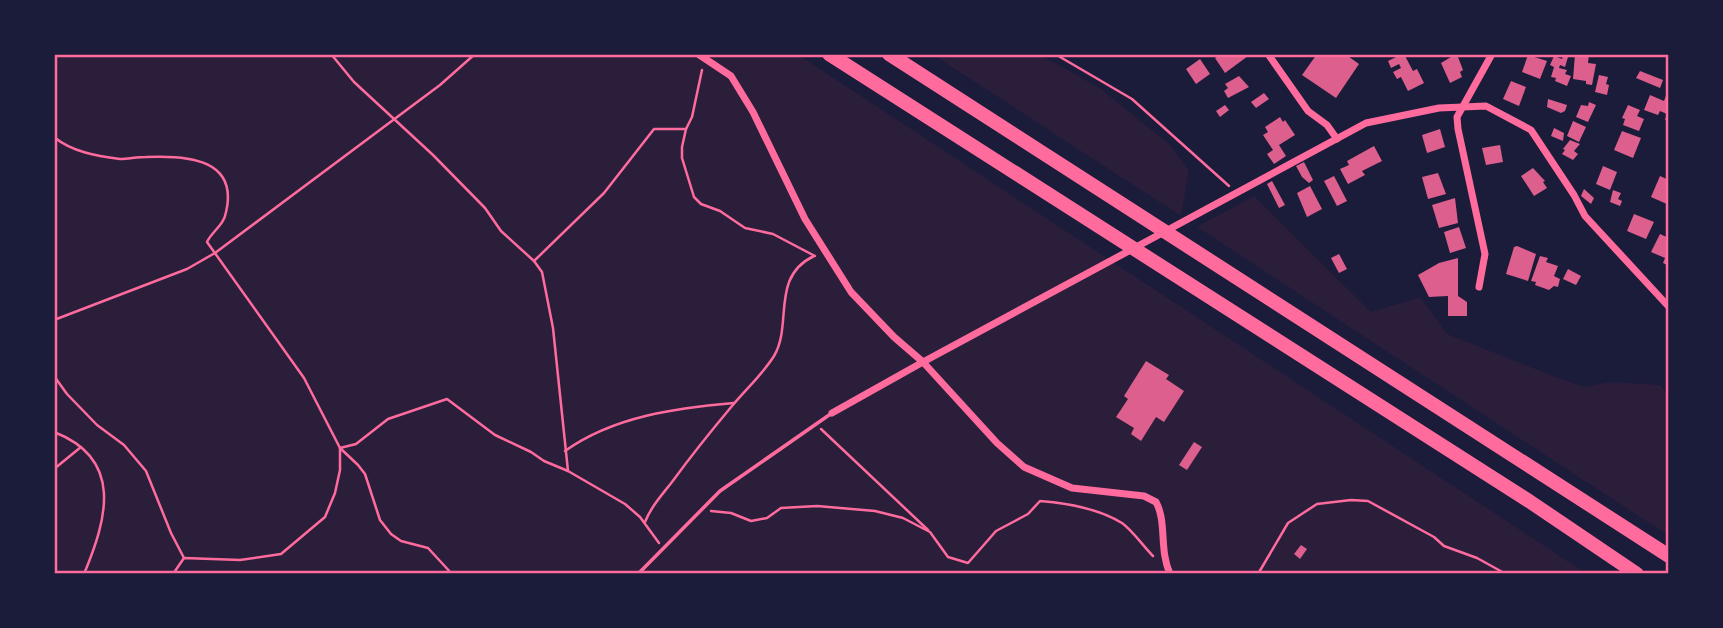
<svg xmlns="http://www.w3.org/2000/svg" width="1723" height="628" font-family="'Space Grotesk',sans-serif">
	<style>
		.green { fill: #2a1e3b }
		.building { fill: #dd5f8e }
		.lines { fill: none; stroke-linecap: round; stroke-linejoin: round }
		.path { stroke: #ff6b9d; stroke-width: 2.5 }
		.service { stroke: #ff6b9d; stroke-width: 3.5 }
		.minor { stroke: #ff6b9d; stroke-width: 7 }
		.motorway { stroke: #ff6b9d; stroke-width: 14 }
		.neatline { fill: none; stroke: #ff6b9d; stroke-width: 2.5 }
	</style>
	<rect width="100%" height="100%" fill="#1b1b3a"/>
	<g class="green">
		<polygon points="54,54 797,54 1587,574 54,574"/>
		<polygon points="932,54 1039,54 1101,89 1170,145 1189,171 1181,216"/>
		<polygon points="1254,196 1371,312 1420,297 1447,334 1553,376 1584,387 1611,382 1660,385 1669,395 1669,536 1197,227"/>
	</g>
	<g class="building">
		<polygon points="1221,54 1247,54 1248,56 1225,73 1215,58"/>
		<polygon points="1317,54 1345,54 1359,64 1336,98 1302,75"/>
		<polygon points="1402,54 1404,54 1413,71 1417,69 1424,83 1408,91 1401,77 1397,79 1393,72 1401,68 1399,64 1391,68 1388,61"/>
		<polygon points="1575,54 1589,54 1588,63 1596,64 1592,85 1586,84 1586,81 1573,79"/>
		<polygon points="1528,55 1547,61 1540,79 1522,72"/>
		<polygon points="1563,55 1568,57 1565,67 1560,65 1559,68 1567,70 1565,74 1571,76 1567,86 1555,81 1556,78 1551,77 1554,67 1550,65 1554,56 1562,59"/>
		<polygon points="1451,57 1458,57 1463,70 1460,72 1462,77 1450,83 1441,63"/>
		<polygon points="1200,59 1210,74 1196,84 1186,69"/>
		<polygon points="1640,71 1663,80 1660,88 1636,78"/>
		<polygon points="1599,75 1608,77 1606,84 1609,85 1607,95 1595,92"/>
		<polygon points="1239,76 1249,87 1228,98 1224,91 1228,88 1225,84"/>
		<polygon points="1511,81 1526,87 1519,106 1503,99"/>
		<polygon points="1264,93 1269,99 1256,108 1251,102"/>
		<polygon points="1667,93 1669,94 1669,121 1665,120 1667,114 1660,111 1658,115 1644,110 1650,95 1664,101"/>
		<polygon points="1548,99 1567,105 1565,111 1561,113 1547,107"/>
		<polygon points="1589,102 1596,105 1588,122 1576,117 1581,105 1588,106"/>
		<polygon points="1225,105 1229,110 1220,117 1216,111"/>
		<polygon points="1628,105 1640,110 1637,116 1644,119 1639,131 1623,125 1625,119 1622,118"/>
		<polygon points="1280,117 1283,122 1285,120 1295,135 1279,145 1286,156 1274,164 1267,154 1273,150 1263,135 1268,132 1265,127"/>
		<polygon points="1573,121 1586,127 1579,142 1567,136"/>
		<polygon points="1554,128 1564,133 1563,141 1551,136"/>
		<polygon points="1440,129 1445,147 1427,153 1422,135"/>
		<polygon points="1622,131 1641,138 1633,158 1614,150"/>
		<polygon points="1570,140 1580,144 1574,151 1578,154 1573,160 1562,154 1565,150 1563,149"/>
		<polygon points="1500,145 1503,162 1486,165 1482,148"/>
		<polygon points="1374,146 1382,161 1362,171 1365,175 1348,184 1340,169 1349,165 1347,161"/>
		<polygon points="1304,162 1313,180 1309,183 1302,177 1296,166"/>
		<polygon points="1603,166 1617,172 1610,190 1596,184"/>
		<polygon points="1533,168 1545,181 1543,182 1547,188 1534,196 1521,176"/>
		<polygon points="1438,173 1446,194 1428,199 1422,177"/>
		<polygon points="1334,176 1347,201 1337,206 1324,181"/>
		<polygon points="1660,176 1669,180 1669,205 1651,197"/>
		<polygon points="1272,181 1285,205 1279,208 1267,184"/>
		<polygon points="1310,186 1322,209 1307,217 1297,193"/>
		<polygon points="1584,189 1594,198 1591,204 1581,196"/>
		<polygon points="1613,190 1621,193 1618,199 1622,201 1620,206 1610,202"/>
		<polygon points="1455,198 1458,223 1439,228 1432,205"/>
		<polygon points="1634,214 1654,222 1646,239 1627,231"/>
		<polygon points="1459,227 1466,248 1450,253 1444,232"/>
		<polygon points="1660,234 1669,238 1669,266 1663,263 1665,258 1651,252"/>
		<polygon points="1517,246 1536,254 1528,281 1506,274 1514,247"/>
		<polygon points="1339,254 1347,269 1339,273 1331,258"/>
		<polygon points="1540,256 1548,258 1546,262 1558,266 1554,276 1560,279 1558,287 1554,286 1549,290 1535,285 1536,282 1531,281"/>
		<polygon points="1458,258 1458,296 1467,302 1467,316 1448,316 1448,296 1429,297 1418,275 1439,263"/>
		<polygon points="1568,269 1581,276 1576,285 1563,279"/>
		<polygon points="1146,361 1169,375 1166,379 1184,391 1164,422 1156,417 1141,441 1131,434 1134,428 1116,417 1128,399 1124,396"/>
		<polygon points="1194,442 1202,447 1187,470 1179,465"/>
		<polygon points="1301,545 1307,549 1300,559 1294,554"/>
	</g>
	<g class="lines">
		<g class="path">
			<polyline points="331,54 354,82 433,155 485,208 501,231 534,261 542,272 553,328 568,471 625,504 640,517 659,543"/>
			<polyline points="1055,54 1132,99 1229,186"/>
			<polyline points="686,129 682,147 682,158 694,197 701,204 720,211 745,228 773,234 815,256"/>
			<path d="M54,137C72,152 97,156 120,159C128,159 137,157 146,157C188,155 241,159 225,216C223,225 211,233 207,242L304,378L340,448V470L335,493L325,517L281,554L240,560L184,558L173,574"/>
			<polyline points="534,261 604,193 654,129 686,129 692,117 702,70"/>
			<polyline points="54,320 187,269 215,253 440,85 475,54"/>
			<polyline points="54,376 67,394 97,425 124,445 146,471 171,533 184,558"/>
			<polyline points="821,429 928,530"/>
			<path d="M54,432C124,459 107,519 84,574"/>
			<polyline points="340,448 356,444 388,419 447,399 495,435 531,452 544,461 568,471"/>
			<polyline points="340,448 358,465 365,474 380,520 391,534 401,541 428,548 452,574"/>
			<path d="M565,451C614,416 677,408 734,403"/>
			<polyline points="54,469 81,447"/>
			<path d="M711,511L731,513L751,521L767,518L781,508L817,506L875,511L903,518L930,532L948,557L968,563L996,531L1028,514L1040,501C1066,503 1099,509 1122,523C1133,531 1143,546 1153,556"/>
			<path d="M645,522C651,507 661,496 672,482C691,456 711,431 732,406C746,389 762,375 774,356C793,324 770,277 814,256"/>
			<polyline points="1258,574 1288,523 1317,504 1351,500 1368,501 1434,537 1444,546 1477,558 1506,574"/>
		</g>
		<polyline class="service" points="638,574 720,491 832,413"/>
		<g class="minor">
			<path d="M698,54L731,76L753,112L805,219L851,292L894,337L923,362L997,443L1024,467L1072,488L1144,496L1156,502C1167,522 1159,550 1170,574"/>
			<polyline points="1268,54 1308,111 1327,125 1337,139"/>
			<polyline points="1479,287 1485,254 1458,129 1457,117 1492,54"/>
			<polyline points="832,413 923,362 1366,123 1439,108 1486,106 1531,130 1574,195 1585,216 1669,307"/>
		</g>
		<g class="motorway">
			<polyline points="829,54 1529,501 1637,574"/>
			<polyline points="889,54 1669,556"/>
		</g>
	</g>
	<rect width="1723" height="628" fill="none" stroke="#1b1b3a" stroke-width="112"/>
	<rect x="56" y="56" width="1611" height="516" class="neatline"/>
</svg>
